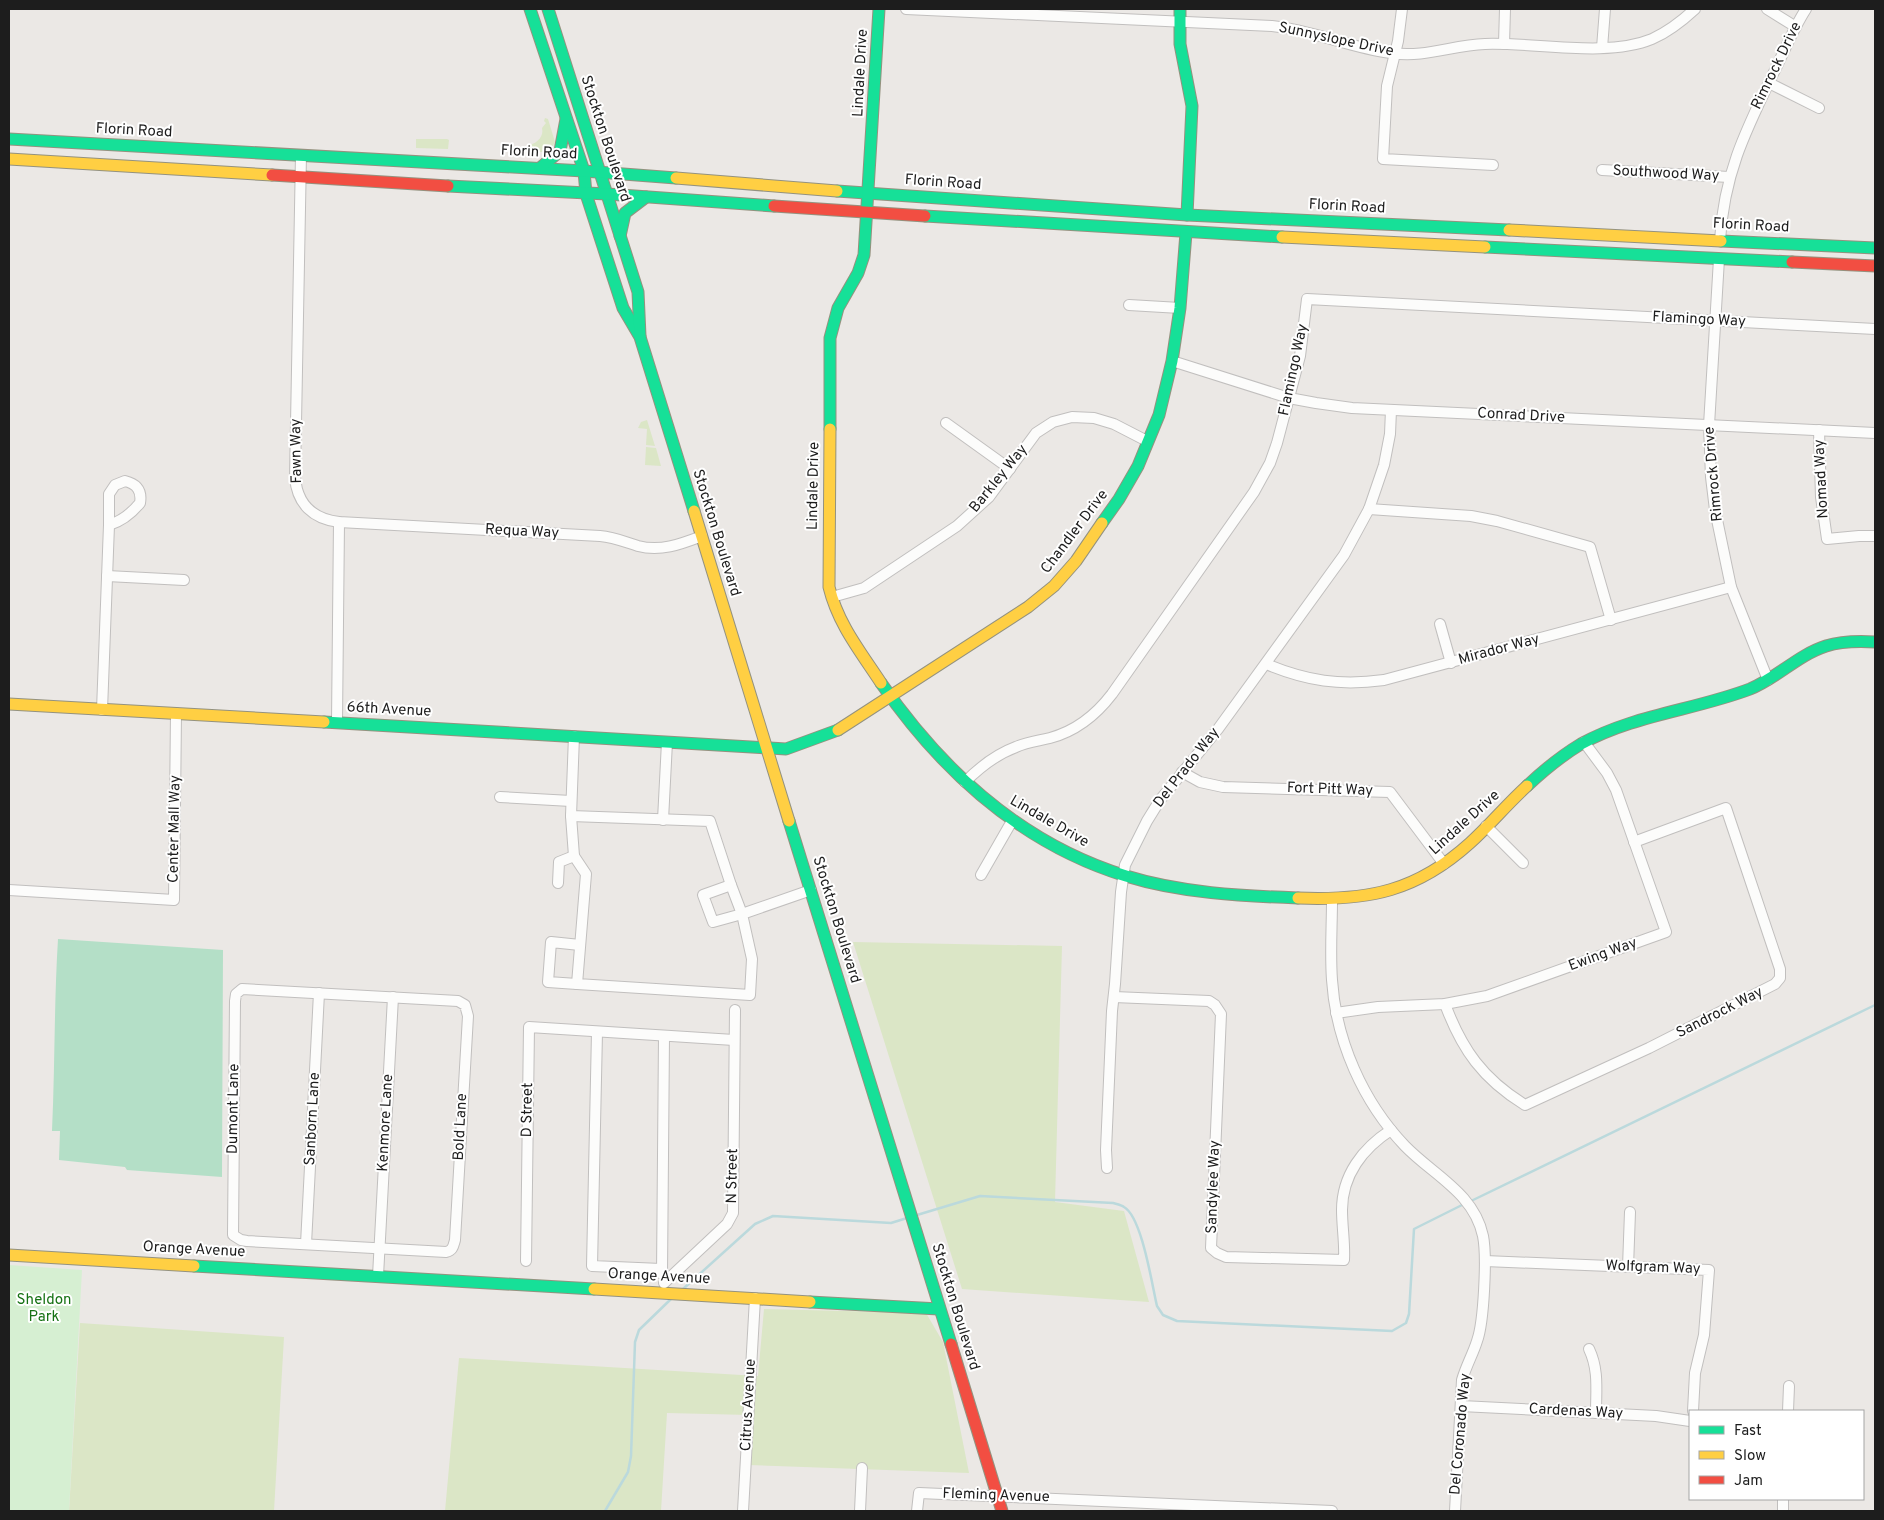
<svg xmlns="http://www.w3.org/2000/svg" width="1884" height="1520" font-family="Overpass,sans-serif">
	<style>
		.grass { fill: #dbe6c6 }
		.park { fill: #d6efd2 }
		.pitch { fill: #b4dfc7 }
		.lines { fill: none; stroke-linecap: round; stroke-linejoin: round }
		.stream { stroke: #bbd9dc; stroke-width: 2.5 }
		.street-casing { stroke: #c1bfbe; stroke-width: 12 }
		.fast-casing { stroke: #94927f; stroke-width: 13 }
		.slow-casing { stroke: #94927f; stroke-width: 13 }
		.jam-casing { stroke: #94927f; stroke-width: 13 }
		.street { stroke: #fcfcfb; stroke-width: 10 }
		.fast { stroke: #16e098; stroke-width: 11 }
		.slow { stroke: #ffcf43; stroke-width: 11 }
		.jam { stroke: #f24e42; stroke-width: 11 }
		.labels { text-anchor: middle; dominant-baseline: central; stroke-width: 4; stroke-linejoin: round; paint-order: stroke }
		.street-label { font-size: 15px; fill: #1d1d1d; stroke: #fff }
		.park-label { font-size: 15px; fill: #167214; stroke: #fff }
	</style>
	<rect width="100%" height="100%" fill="#ebe8e5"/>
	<g class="grass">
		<path d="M545,118L548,119L555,142C549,155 540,152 528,151L531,149L529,145C538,143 544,136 542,128L546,123L544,121Z"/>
		<polygon points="416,139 447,139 449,140 448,149 416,148"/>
		<polygon points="647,420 655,446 646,445 647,429 638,428 641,422"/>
		<polygon points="646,447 656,448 661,466 645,465"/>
		<polygon points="853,942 1062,946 1055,1202 1124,1211 1149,1302 962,1289"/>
		<polygon points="764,1309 926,1313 943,1342 969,1473 748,1465 749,1415 667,1413 661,1511 445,1511 459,1358 758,1376"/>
		<polygon points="80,1323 284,1337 274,1511 69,1511"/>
	</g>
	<polygon class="park" points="9,1265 82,1270 69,1511 9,1511"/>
	<path class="pitch" d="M58,939L223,950L222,1177L127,1170L125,1167L59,1160L60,1131H52C55,1067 54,1003 58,939Z"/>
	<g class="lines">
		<g class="stream">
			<polyline points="1469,1202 1875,1005"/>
			<path d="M917,1215L980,1196L1113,1203C1116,1204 1121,1205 1124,1207C1142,1217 1152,1285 1157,1306L1163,1315L1177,1321L1392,1331L1406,1323L1409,1314L1414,1229L1464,1204"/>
			<polyline points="683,1289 755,1224 773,1216 891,1223 907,1218"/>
			<polyline points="605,1511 628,1472 631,1456 635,1342 639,1330 671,1299"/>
		</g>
		<defs>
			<g id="street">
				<path d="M906,9L1272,26C1313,30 1350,48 1391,53C1426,58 1452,45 1485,44C1535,42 1606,58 1652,39C1668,32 1682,21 1695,9"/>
				<polyline points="1402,9 1398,41 1387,86 1383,159 1493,165"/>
				<polyline points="1767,9 1796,27"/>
				<polyline points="1504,44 1505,9"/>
				<polyline points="1602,48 1605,9"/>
				<polyline points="1769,83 1819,108"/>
				<path d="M301,155L295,477C297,504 313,519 339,522L600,536C614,537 625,542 638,546C661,552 681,544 702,536"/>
				<polyline points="1602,170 1729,177"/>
				<path d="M1720,240C1724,174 1745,132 1773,74C1784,52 1793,29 1806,9"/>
				<polyline points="1719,259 1709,425 1711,477 1715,510 1731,587 1768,680"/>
				<polyline points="1129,305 1180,308"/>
				<polyline points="1172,361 1289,398 1316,403 1352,408 1875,433"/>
				<polyline points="946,423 1010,469"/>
				<polyline points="1819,430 1821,497 1827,539 1859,536 1875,536"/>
				<path d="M125,481C137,484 142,491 140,503C131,514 122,521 109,525V494L115,485Z"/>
				<polyline points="1369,509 1471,516 1497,521 1590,547 1611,620"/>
				<polyline points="107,576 184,580"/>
				<polyline points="832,597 864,588 957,526 989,497 1036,433 1053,422 1072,417 1094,418 1114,424 1147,441"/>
				<polyline points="1440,624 1451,663"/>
				<path d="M1266,664C1307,681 1340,686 1384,680L1731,587"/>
				<polyline points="102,710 109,525"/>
				<polyline points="337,722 339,522"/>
				<polyline points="574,736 571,816 710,821 731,885"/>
				<polyline points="1182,772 1200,782 1223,787 1390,792 1444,864"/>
				<path d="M965,782C979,768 997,754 1016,747C1027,742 1038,741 1050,738C1076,731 1096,715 1112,694L1254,492L1270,463L1277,443L1300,356L1307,299L1875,329"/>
				<polyline points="500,797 571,801"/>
				<polyline points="571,816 574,856"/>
				<polyline points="663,820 667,742"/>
				<polyline points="1486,826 1523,863"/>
				<polyline points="981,875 1012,821"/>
				<polyline points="558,883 559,862 574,856 586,874 577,984 750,995 752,959 742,914 811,890"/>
				<polygon points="731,885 742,914 713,922 703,895"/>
				<polyline points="9,890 174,900 176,713"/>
				<path d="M1332,900C1332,926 1330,953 1332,980C1336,1041 1363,1102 1405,1146C1433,1175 1474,1193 1483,1236C1487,1256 1484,1322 1477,1341C1473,1354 1466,1366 1462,1380L1455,1511"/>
				<polyline points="577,984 548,982 551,942 580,945"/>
				<path d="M242,989L458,1001L465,1005L468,1016L455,1240C453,1247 453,1250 446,1252L247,1241L241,1240L233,1235L235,1001L236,994Z"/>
				<path d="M1114,997L1209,1001L1215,1005L1221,1014L1211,1248L1217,1253L1226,1257L1344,1260C1345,1243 1342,1227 1342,1210C1342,1175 1363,1148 1391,1130"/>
				<path d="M1445,1004C1462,1050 1483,1079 1525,1105L1649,1048L1775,984L1780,978V969L1726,808L1634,842"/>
				<polyline points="1336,1013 1378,1007 1445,1004 1487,996 1666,932 1616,790 1607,773 1584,742"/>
				<polyline points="597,1032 592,1266 661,1269"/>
				<polyline points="1107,1168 1106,1150 1112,1011 1115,984 1121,892 1125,865 1147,821 1160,800 1218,729 1344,555 1369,509 1384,465 1390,434 1391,410"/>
				<polyline points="306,1244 319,993"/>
				<polyline points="526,1261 529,1027 734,1040"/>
				<polyline points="1485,1261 1709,1270 1704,1335 1695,1373 1693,1411"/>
				<polyline points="1628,1267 1630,1212"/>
				<polyline points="662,1274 664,1036"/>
				<polyline points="378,1276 393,997"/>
				<polyline points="664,1283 727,1224 733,1213 735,1010"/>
				<path d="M1589,1349C1599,1370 1596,1390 1596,1413"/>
				<polyline points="1461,1406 1656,1416 1690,1421"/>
				<polyline points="1788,1411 1789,1386"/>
				<polyline points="743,1511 755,1298"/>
				<polyline points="860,1511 862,1468"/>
				<polyline points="917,1511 919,1493 1332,1511"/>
				<polyline points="1783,1511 1783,1499"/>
			</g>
			<g id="fast">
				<polyline points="530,9 584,171 586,194 623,308 640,337 694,511"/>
				<polyline points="548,9 638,292 640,336"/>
				<polyline points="1180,9 1180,44 1192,106 1187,215"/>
				<polyline points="9,139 584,171 676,178"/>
				<polyline points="540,168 560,151 566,119"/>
				<polyline points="448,186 607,194 774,206"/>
				<polyline points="837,191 1187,215 1509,230"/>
				<polyline points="925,216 1282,237"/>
				<polyline points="620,236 625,213 646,197"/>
				<polyline points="1721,241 1875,248"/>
				<polyline points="1485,247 1792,262"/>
				<polyline points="830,429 830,338 838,308 858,273 864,255 879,9"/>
				<polyline points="1102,523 1119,499 1138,466 1159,415 1172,361 1180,308 1186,233"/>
				<path d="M881,683C942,771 1022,844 1126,876C1181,893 1241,896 1298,898"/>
				<polyline points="324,722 786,749 838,730"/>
				<path d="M1527,786C1544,770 1561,756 1581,744C1633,715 1695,710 1750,689C1777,678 1798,655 1826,646C1842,641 1859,641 1875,642"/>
				<polyline points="789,821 951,1344"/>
				<polyline points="194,1266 594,1289"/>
				<polyline points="810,1302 939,1309"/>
			</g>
			<g id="slow">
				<polyline points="9,159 272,175"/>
				<polyline points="676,178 837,191"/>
				<polyline points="1509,230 1721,241"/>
				<polyline points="1282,237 1485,247"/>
				<path d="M830,429L829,587C838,624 860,651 881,683"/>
				<polyline points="694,511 789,821"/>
				<polyline points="9,704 324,722"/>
				<polyline points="838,730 1028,607 1054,586 1076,561 1102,523"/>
				<path d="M1298,898C1369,901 1417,891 1470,843C1490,825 1507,804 1527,786"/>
				<polyline points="9,1255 194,1266"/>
				<polyline points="594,1289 810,1302"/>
			</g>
			<g id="jam">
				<polyline points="272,175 448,186"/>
				<polyline points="774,206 925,216"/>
				<polyline points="1792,262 1875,266"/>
				<polyline points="951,1344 1002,1511"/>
			</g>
		</defs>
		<use href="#street" class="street-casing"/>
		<use href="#fast" class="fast-casing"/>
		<use href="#slow" class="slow-casing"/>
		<use href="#jam" class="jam-casing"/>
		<use href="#street" class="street"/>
		<use href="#fast" class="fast"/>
		<use href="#slow" class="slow"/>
		<use href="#jam" class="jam"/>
	</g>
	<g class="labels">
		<g class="street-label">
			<text transform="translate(1336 40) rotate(12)">Sunnyslope Drive</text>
			<text transform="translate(1777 66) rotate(-64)">Rimrock Drive</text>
			<text transform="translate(861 73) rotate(-87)">Lindale Drive</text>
			<text transform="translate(134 131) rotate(3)">Florin Road</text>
			<text transform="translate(605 139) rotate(72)">Stockton Boulevard</text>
			<text transform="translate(539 153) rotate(3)">Florin Road</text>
			<text transform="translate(1666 174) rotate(3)">Southwood Way</text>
			<text transform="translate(943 183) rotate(4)">Florin Road</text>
			<text transform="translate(1347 207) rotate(3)">Florin Road</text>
			<text transform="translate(1751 226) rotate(3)">Florin Road</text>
			<text transform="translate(1699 320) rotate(3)">Flamingo Way</text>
			<text transform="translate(1294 370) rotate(-78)">Flamingo Way</text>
			<text transform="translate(1521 416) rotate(3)">Conrad Drive</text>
			<text transform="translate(297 451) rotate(-91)">Fawn Way</text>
			<text transform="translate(1714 474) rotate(-95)">Rimrock Drive</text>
			<text transform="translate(999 479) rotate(-51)">Barkley Way</text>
			<text transform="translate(1822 479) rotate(-93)">Nomad Way</text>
			<text transform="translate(814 486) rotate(-89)">Lindale Drive</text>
			<text transform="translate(522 532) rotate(3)">Requa Way</text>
			<text transform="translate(1075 532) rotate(-53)">Chandler Drive</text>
			<text transform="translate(716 533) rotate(73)">Stockton Boulevard</text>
			<text transform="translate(1499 650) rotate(-15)">Mirador Way</text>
			<text transform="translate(389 710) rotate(3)">66th Avenue</text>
			<text transform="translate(1187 768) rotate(-52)">Del Prado Way</text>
			<text transform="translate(1330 790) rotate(2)">Fort Pitt Way</text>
			<text transform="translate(1049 822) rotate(30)">Lindale Drive</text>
			<text transform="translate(1465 823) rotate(-42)">Lindale Drive</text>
			<text transform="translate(175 829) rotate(-89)">Center Mall Way</text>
			<text transform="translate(836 920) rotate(73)">Stockton Boulevard</text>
			<text transform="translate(1603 955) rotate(-20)">Ewing Way</text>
			<text transform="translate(1720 1013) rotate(-27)">Sandrock Way</text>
			<text transform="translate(234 1109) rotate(-89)">Dumont Lane</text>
			<text transform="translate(528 1110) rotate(-89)">D Street</text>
			<text transform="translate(313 1119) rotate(-87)">Sanborn Lane</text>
			<text transform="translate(386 1123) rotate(-87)">Kenmore Lane</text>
			<text transform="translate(461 1127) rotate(-87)">Bold Lane</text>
			<text transform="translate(733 1176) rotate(-89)">N Street</text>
			<text transform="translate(1214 1187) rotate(-88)">Sandylee Way</text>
			<text transform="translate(194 1250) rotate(3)">Orange Avenue</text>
			<text transform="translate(1653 1268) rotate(2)">Wolfgram Way</text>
			<text transform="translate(659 1277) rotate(3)">Orange Avenue</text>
			<text transform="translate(955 1307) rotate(73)">Stockton Boulevard</text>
			<text transform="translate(749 1405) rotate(-87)">Citrus Avenue</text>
			<text transform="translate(1576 1412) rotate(3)">Cardenas Way</text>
			<text transform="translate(1461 1434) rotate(-85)">Del Coronado Way</text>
			<text transform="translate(996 1496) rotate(2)">Fleming Avenue</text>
		</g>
		<g class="park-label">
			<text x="44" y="1300">Sheldon<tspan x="44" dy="17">Park</tspan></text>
		</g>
	</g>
	<rect width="1884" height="1520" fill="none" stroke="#1d1d1d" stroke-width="20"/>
	<rect x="1689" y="1410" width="175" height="90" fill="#ffffff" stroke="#a5a5a5"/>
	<rect x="1699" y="1426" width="25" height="8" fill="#16e098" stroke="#a5a5a5"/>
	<text x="1734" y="1435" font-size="15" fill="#1d1d1d">Fast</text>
	<rect x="1699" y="1451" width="25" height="8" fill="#ffcf43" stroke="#a5a5a5"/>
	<text x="1734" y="1460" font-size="15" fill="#1d1d1d">Slow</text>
	<rect x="1699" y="1476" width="25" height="8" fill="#f24e42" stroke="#a5a5a5"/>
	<text x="1734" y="1485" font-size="15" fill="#1d1d1d">Jam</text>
</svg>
